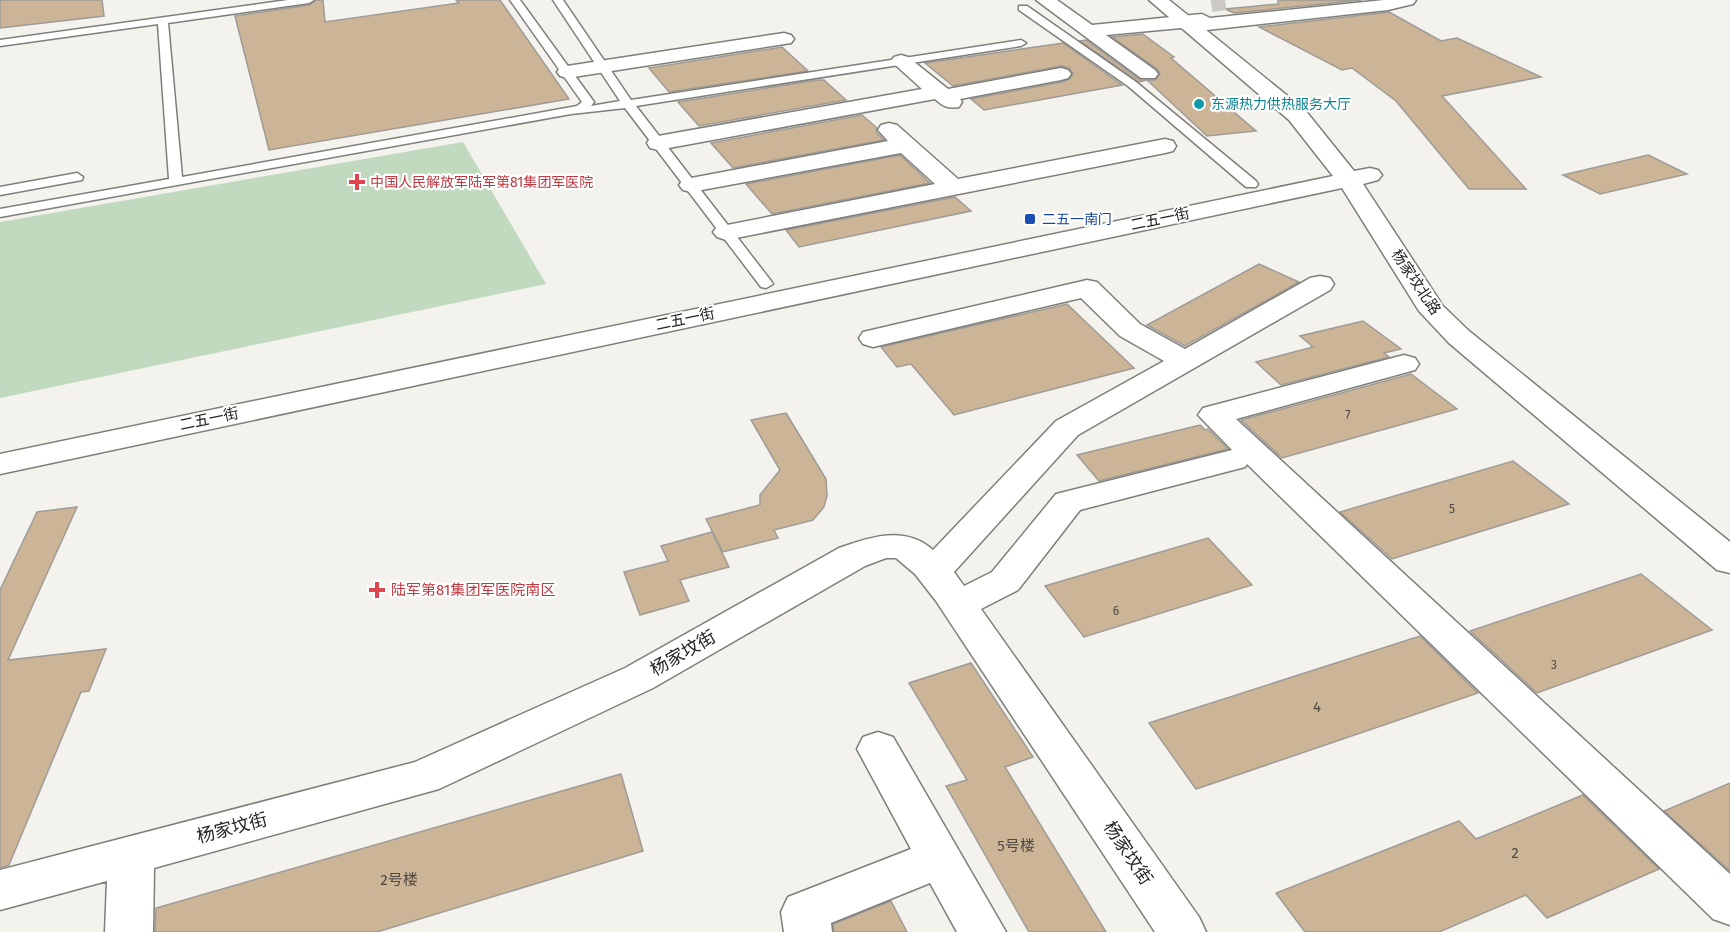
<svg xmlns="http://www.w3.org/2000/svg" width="1730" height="932" font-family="'Fira Sans','Noto Sans SC',sans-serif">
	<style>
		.green { fill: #c0d9bf }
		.building { fill: #ccb497; stroke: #9f9b97; stroke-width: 1.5 }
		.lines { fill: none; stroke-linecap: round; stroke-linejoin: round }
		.street-tunnel { stroke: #cac9c4; stroke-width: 20; stroke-dasharray: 20 10; stroke-linecap: butt }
		.lane-casing { stroke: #7f7e78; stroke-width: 3 }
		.street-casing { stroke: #7f7e78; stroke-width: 3 }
		.secondary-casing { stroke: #7f7e78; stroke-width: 3 }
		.lane { fill: #fff; fill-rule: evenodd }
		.street { fill: #fff; fill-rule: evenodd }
		.secondary { fill: #fff; fill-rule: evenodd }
		.culture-dot { fill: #0f9aa8; stroke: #fff; stroke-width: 2 }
		.health-dot { fill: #e0444e; stroke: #fff; stroke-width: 2 }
		.transit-dot { fill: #1a4fb4; stroke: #fff; stroke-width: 2 }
		.labels { text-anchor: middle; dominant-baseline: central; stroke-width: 4.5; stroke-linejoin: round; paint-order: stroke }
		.number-label { font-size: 12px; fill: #4f4940 }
		.far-culture-label { font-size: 14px; fill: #0d838f; stroke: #fff; text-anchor: start }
		.far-health-label { font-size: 14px; fill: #be3a42; stroke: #fff; text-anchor: start }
		.far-transit-label { font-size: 14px; fill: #164399; stroke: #fff; text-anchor: start }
		.street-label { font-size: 15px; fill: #252523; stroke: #fff }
		.health-label { font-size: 15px; fill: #be3a42; stroke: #fff; text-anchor: start }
		.near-number-label { font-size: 15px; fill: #4f4940 }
		.near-street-label { font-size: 18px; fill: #252523; stroke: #fff }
	</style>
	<rect width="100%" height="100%" fill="#f3f2ec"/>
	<polygon class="green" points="463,142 546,284 0,398 0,222"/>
	<g class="building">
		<polygon points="0,0 102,0 104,16 0,28"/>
		<polygon points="316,0 323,0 325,22 459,3 456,0 500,0 569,99 269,150 235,16 309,5"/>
		<polygon points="1278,0 1362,0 1234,13 1225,9 1278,4"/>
		<polygon points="1389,12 1441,41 1457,38 1541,77 1442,96 1526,189 1469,189 1396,101 1352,68 1342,70 1259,27"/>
		<polygon points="1143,34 1174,57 1171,58 1256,131 1207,136 1147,80 1139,82 1080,41 1086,40 1140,80 1155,80 1160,74 1157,69 1112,37"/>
		<polygon points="1063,43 1122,85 984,110 971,99 1062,82 1070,79 1073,73 1069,68 1061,66 953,86 925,63"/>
		<polygon points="782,47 808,71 669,92 649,68"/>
		<polygon points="818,80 824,80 846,100 699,126 678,102"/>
		<polygon points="862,115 877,128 876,132 884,140 733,168 711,143"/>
		<polygon points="900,155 930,183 772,214 746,184"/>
		<polygon points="1648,155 1687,174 1600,194 1563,175"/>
		<polygon points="955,197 971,211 799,247 786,230"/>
		<polygon points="1259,264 1299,282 1185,346 1147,325"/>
		<polygon points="1067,304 1134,368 954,415 911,364 897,367 881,347"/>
		<polygon points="1363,321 1401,349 1384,353 1389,357 1281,385 1256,362 1313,347 1300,336"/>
		<polygon points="1411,374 1457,409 1282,458 1241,420"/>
		<polygon points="786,413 826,479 827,496 824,507 813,520 774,530 778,538 723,552 706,519 760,505 760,495 780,470 751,420"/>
		<polygon points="1200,425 1205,430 1208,429 1228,449 1099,481 1077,455"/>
		<polygon points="1513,461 1569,504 1392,559 1340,512"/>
		<polygon points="77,507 8,660 106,649 89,691 81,692 9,865 0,868 0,590 37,512"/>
		<polygon points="712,532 729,567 680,580 689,601 640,615 624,572 668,561 661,546"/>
		<polygon points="1208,538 1252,585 1084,637 1045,586"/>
		<polygon points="1641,574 1712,630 1537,693 1470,631"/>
		<polygon points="1420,636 1478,693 1196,789 1149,723"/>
		<polygon points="971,663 1033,757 1005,767 1106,932 1029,932 946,786 967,780 909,683"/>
		<polygon points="621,774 643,851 377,932 155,932 156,908"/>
		<polygon points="1730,783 1730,871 1664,811"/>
		<polygon points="1583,795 1659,869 1547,918 1526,895 1439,932 1305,932 1276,893 1459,821 1476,839"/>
		<polygon points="891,901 907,932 834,932 833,924"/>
	</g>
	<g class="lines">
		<polyline class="street-tunnel" points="1211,2 1225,0"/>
		<defs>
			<g id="lane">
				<polygon points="288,0 314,0 309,3 168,23 182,177 577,106 582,102 510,0 520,0 594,102 591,106 620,101 553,0 563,0 631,100 1021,40 1026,43 1021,46 636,106 771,281 773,284 766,288 761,287 625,108 571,114 0,217 0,209 169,179 158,24 0,46 0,40"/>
				<polygon points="1019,6 1027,6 1136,82 1256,181 1258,184 1256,187 1246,187 1128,86 1019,10"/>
				<polygon points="77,173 83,177 82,180 0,195 0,187"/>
			</g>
			<g id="street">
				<polygon points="1036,0 1057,0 1092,25 1202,14 1210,18 1384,0 1416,0 1413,4 1388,10 1189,32 1181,28 1106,35 1155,70 1158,74 1155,78 1141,78"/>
				<polygon points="784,33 791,35 794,39 791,43 567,78 560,76 557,72 560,68 567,66"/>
				<path d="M901,55L908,57L948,89L1061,68L1068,70L1071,74L1068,78L1061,80L960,99L962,102L959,107C947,109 943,106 935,99L658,150L650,148L647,143L650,138L658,136L922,89L891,61L894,57Z"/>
				<polygon points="889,123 897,125 958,179 1165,139 1173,141 1176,146 1173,151 1165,153 726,240 717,237 713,232 717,227 935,184 901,153 691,192 683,190 679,185 683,180 691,178 888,141 878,130 881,125"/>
				<path d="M1320,276L1330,278L1334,284L1330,290L1078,435L954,572L964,586L992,572L1056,494L1232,450L1198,415L1203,408L1404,355L1415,358L1419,364L1415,370L1236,419L1730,874V925L1713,919L1247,464L1245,467L1080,510L1018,590L981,609L1199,917L1206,932H1155L936,601L915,574L896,558H886L865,566L653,688L439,789L154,868L153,932H105L107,881L0,910V870L415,762L625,668L839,548C870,537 905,525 933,550L1056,421L1164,361L1120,336L1081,298L873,347L863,344L859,338L863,332L1087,280L1097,282L1140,324L1185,349L1310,278Z"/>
				<polygon points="878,732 893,737 1006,932 957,932 930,883 831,923 832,932 784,932 781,912 788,897 911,849 857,749 863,737"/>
			</g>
			<polygon id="secondary" points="1149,0 1169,0 1305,110 1354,171 1370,168 1378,170 1382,175 1378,180 1363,184 1443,306 1469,331 1730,542 1730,573 1717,570 1449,343 1419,311 1342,188 0,474 0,454 1333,176 1289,120"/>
		</defs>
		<use href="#lane" class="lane-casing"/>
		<use href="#street" class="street-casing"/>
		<use href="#secondary" class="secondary-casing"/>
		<use href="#lane" class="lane"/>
		<use href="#street" class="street"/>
		<use href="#secondary" class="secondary"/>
	</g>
	<circle class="culture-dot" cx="1199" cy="104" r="6"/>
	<g class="health-dot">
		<path d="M354 173h6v6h6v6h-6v6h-6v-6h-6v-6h6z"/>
		<path d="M374 581h6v6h6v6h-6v6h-6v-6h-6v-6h6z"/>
	</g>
	<rect class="transit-dot" x="1024" y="213" width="12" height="12" rx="3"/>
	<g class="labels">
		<g class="number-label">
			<text x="1348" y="415">7</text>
			<text x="1452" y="509">5</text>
			<text x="1116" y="611">6</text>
			<text x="1554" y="665">3</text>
		</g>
		<g class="far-culture-label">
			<text x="1211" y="104">东源热力供热服务大厅</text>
		</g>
		<g class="far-health-label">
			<text x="370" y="182">中国人民解放军陆军第81集团军医院</text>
		</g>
		<g class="far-transit-label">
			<text x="1042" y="219">二五一南门</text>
		</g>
		<g class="street-label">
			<text transform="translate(1160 219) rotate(-12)">二五一街</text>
			<text transform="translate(1416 282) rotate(56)">杨家坟北路</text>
			<text transform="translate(685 319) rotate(-12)">二五一街</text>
			<text transform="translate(209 419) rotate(-12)">二五一街</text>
		</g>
		<g class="health-label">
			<text x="391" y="590">陆军第81集团军医院南区</text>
		</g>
		<g class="near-number-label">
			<text x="1317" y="707">4</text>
			<text x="1016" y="846">5号楼</text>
			<text x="1515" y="853">2</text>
			<text x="399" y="880">2号楼</text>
		</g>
		<g class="near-street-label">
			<text transform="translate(683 653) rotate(-30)">杨家坟街</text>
			<text transform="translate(232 828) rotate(-15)">杨家坟街</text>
			<text transform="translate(1128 853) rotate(56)">杨家坟街</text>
		</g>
	</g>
</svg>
